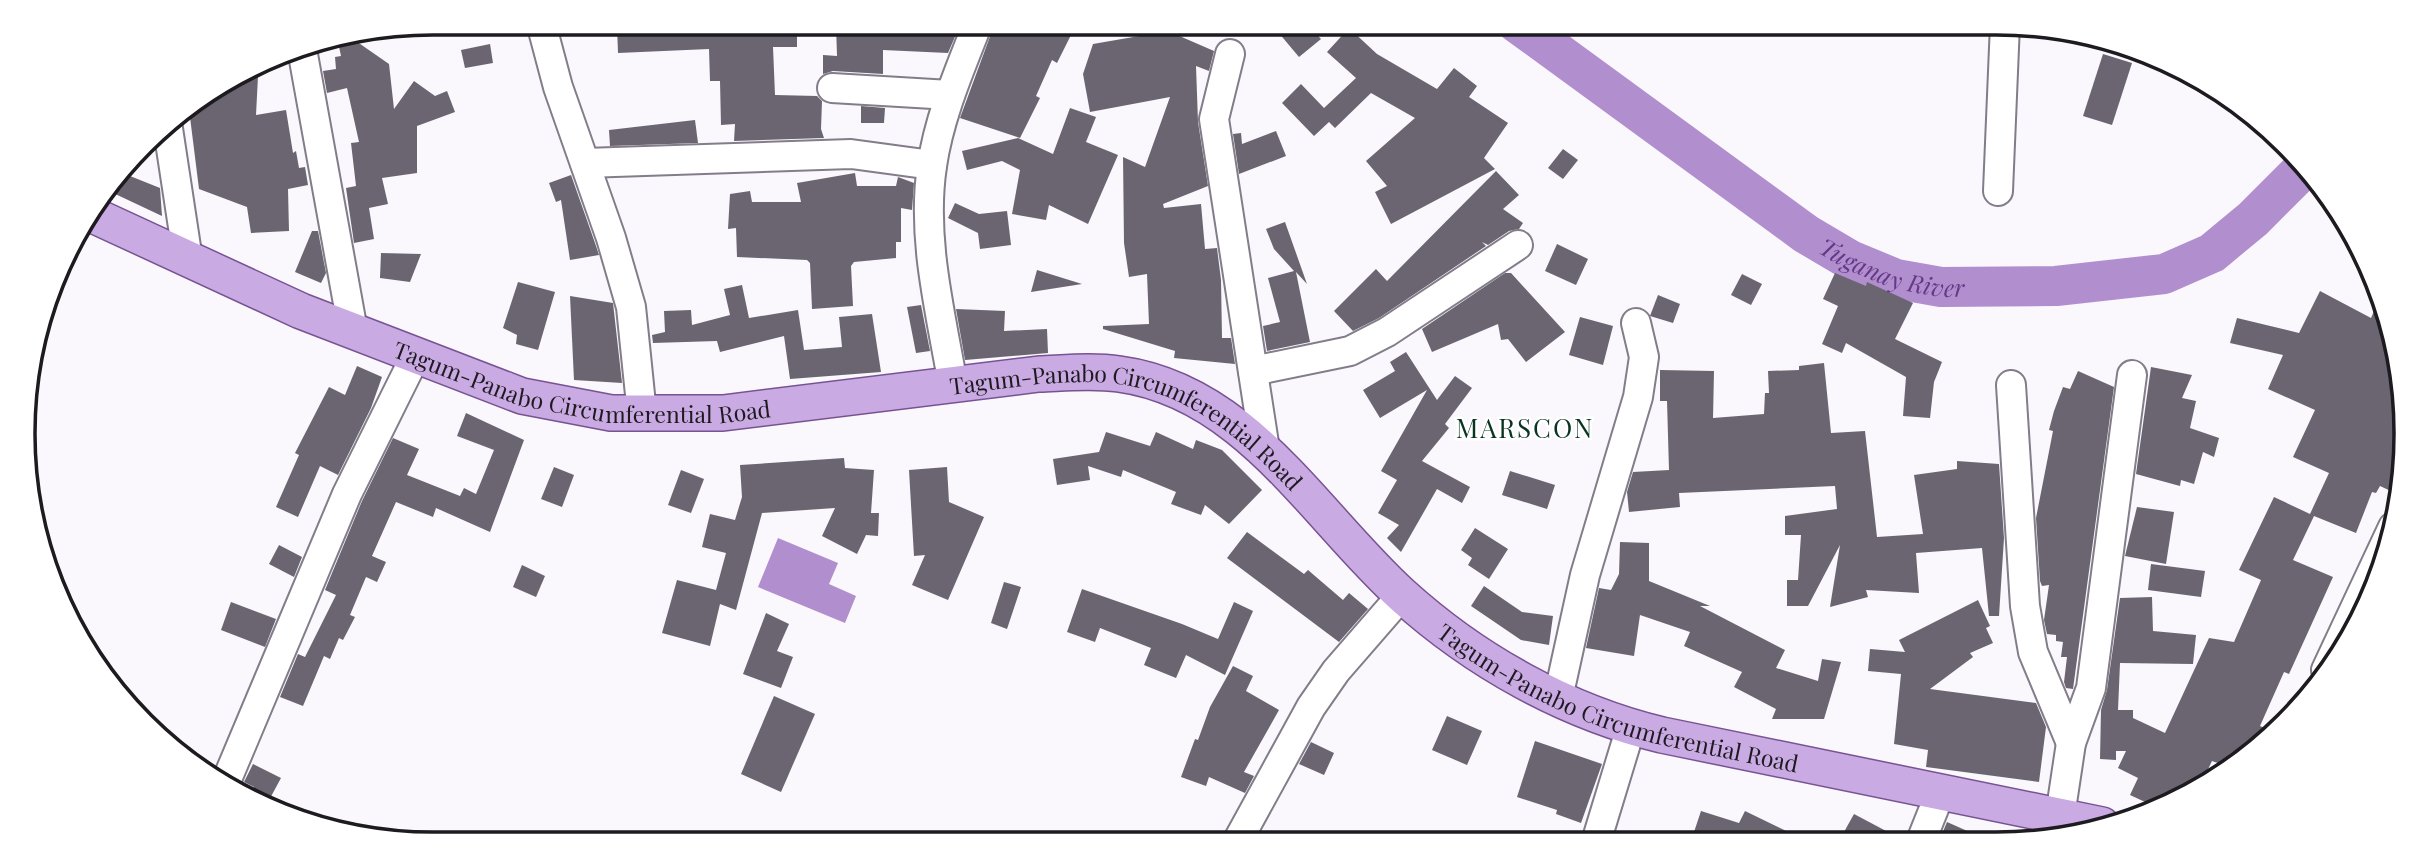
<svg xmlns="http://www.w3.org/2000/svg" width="2429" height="867" font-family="'Playfair Display',serif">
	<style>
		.water { fill: #b18ece }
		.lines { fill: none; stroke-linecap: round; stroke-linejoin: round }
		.river { stroke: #b18ece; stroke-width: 40 }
		.building { fill: #6b6571 }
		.minor-casing { stroke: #837c89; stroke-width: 32 }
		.major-casing { stroke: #765392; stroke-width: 38 }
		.minor { stroke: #fff; stroke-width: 28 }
		.major { stroke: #caaae2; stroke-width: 35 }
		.labels { text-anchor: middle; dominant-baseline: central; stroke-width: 5; stroke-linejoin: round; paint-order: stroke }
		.street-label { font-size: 23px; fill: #1d1b20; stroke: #fff }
		.water-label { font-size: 24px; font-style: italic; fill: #663987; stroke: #fff }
		.quarter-label { font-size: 26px; letter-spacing: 2px; fill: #093520; stroke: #fff }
		.rim { fill: none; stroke: #1d1b20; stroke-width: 3.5 }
	</style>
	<rect width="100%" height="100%" fill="#faf7fd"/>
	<polygon class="water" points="778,538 838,563 829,584 856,596 845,623 758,587"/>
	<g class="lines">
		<path class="river" id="s1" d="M1517,23L1806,234L1850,260L1896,279L1941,287L2056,286L2164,274L2212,253L2253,219L2301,171"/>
	</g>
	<g class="building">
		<polygon points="713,23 722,23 722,27 757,23 757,27 797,26 797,47 773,47 775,95 817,96 822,101 821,129 824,138 734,141 735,124 721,125 720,81 710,81 709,49 618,53 617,26 653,25 653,34 690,30 689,24"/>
		<polygon points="995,23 1077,23 1057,63 1052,60 1036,96 1040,98 1020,138 960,118"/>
		<polygon points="1289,23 1306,23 1321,39 1299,57 1278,32"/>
		<polygon points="836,25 859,25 859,30 916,32 916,27 957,32 948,53 883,50 883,74 833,71 823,74 823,55 837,56"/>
		<polygon points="1349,28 1377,54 1437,89 1454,68 1477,86 1469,97 1508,123 1484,158 1495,169 1391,224 1375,192 1387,186 1366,161 1415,118 1371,93 1335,128 1329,122 1314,136 1282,103 1301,84 1324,108 1356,78 1327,52"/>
		<polygon points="1168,31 1214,51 1209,71 1196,66 1198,122 1208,186 1163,204 1164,208 1201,204 1205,249 1217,248 1221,280 1222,338 1231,338 1235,364 1174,358 1175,351 1103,329 1103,326 1149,324 1147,274 1129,277 1124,243 1123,157 1145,167 1170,97 1090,112 1083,74 1093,44"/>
		<polygon points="353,39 389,64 394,109 414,81 435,96 447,91 455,112 417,126 417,173 382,178 388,204 369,208 374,239 354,243 346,188 356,186 351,143 359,142 347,88 327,93 323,71 336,69 335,57 341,56 338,42"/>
		<polygon points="490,44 493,63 465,68 461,50"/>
		<polygon points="2103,54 2132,63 2112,125 2083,116"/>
		<polygon points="242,76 258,76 256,115 286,110 293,153 296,151 299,168 305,167 308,185 288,189 289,231 251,233 247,207 199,189 189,109"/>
		<polygon points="861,106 885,108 884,123 861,123"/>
		<polygon points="1070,108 1096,117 1086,142 1118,155 1088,224 1049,205 1046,220 1012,214 1020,170 1002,161 967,170 962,151 1018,138 1053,154"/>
		<polygon points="695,120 698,143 610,146 609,130"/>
		<polygon points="1276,131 1286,156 1239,174 1233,134 1241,133 1242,144"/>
		<polygon points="1563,149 1578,160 1563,179 1548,168"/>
		<polygon points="1496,171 1519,195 1503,209 1523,223 1519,229 1509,231 1488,245 1482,242 1486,246 1379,318 1353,331 1334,311 1376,269 1387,281"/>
		<polygon points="855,173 857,186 896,186 898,177 914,183 912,210 901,208 901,242 896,242 896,258 854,262 851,266 853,306 812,309 810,263 807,260 737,257 736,228 728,229 730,194 750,191 752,202 801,202 797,183"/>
		<polygon points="125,174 160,188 162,216 111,192"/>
		<polygon points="571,175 595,243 599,255 570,260 561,200 556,202 549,183"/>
		<polygon points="955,203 979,214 1007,211 1011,245 980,249 978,233 948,218"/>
		<polygon points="1285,222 1307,284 1296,272 1310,342 1267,351 1263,326 1280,322 1268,278 1294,271 1274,249 1266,229"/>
		<polygon points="312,231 318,231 326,273 321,283 295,272"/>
		<polygon points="1557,244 1588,259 1576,285 1545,271"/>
		<polygon points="381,253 421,254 410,282 380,278"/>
		<polygon points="1037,270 1082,284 1031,292"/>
		<polygon points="1505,273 1511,273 1565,332 1526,362 1508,339 1501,340 1498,324 1432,352 1422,329"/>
		<polygon points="1835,273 1866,286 1867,282 1913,303 1895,339 1942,362 1934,382 1930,418 1903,416 1906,377 1846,343 1842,353 1822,344 1838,306 1823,299"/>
		<polygon points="1742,274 1762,284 1751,305 1731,295"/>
		<polygon points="518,282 555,292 538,350 516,344 517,335 503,328"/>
		<polygon points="742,285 749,318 798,310 804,350 842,347 839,317 872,314 881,372 790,379 784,336 720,352 717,341 653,343 652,335 665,332 664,311 691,310 692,325 730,315 724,289"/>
		<polygon points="2320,291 2371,318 2377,304 2403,379 2395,493 2380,486 2376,493 2372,492 2356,533 2314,516 2293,560 2333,577 2289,674 2284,672 2260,726 2275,732 2267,742 2229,767 2212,761 2200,786 2194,790 2182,785 2174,803 2158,808 2130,795 2138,778 2118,768 2126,751 2116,751 2116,760 2100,759 2101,710 2107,690 2120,598 2152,597 2153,631 2196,635 2193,664 2120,663 2118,710 2133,710 2133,718 2165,733 2209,638 2234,642 2261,580 2239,570 2274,497 2310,514 2329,473 2293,457 2315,410 2268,389 2283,355 2230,343 2237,318 2299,333"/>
		<polygon points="1658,295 1680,304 1673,323 1650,316"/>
		<polygon points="570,296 613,303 622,383 574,380"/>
		<polygon points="921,305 930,351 916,353 907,307"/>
		<polygon points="956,309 1005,311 1004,331 1047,329 1048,353 965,360"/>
		<polygon points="1580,317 1613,326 1603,365 1569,355"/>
		<polygon points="1406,352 1437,400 1455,376 1472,388 1445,424 1449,428 1422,461 1470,487 1462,503 1437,489 1401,552 1387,538 1399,525 1378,513 1397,480 1381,471 1427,390 1380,418 1363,390 1395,371 1390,362"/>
		<polygon points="1824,363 1831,433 1865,431 1877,537 1923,534 1914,475 1957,469 1957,461 1999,464 2004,538 1999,616 1989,616 1982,548 1916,553 1919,593 1866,590 1868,597 1830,607 1840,545 1808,606 1787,606 1787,580 1798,580 1801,535 1785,535 1785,516 1837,509 1835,486 1679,493 1680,507 1629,512 1627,492 1633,472 1669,470 1667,401 1660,401 1660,370 1714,371 1713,418 1764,414 1765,393 1769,393 1768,371 1799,370 1799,366"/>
		<polygon points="357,366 382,377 371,408 338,475 320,466 298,517 276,507 299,455 295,453 329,387 345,395"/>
		<polygon points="2151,367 2192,375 2182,398 2196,401 2190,428 2219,438 2214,457 2203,452 2194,484 2181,480 2180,486 2136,474"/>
		<polygon points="2078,371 2114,387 2073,689 2066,688 2064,682 2067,657 2061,657 2063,642 2056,641 2056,635 2047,634 2044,620 2049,585 2042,586 2040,581 2036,518 2053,431 2049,430 2054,411 2063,387 2070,389"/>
		<polygon points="466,413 524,440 490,532 436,508 433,517 396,502 372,556 386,562 377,582 366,577 350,615 355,617 343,640 339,638 330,659 324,656 303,706 280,697 298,654 305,657 336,595 325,590 362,501 393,438 419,449 407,475 460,496 464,488 476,494 494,450 457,436"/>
		<polygon points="1106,432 1150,446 1156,432 1193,449 1196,440 1222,450 1262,490 1229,524 1205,505 1201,515 1171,504 1176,492 1123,470 1121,477 1088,466 1090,480 1057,485 1053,459 1099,452"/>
		<polygon points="844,458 845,468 874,470 871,513 879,513 878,536 866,535 857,554 822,536 835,508 762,513 736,610 720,604 710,646 662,633 677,580 716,590 726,553 702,547 710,514 735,520 742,497 740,465"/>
		<polygon points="554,467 574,475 562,507 541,499"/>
		<polygon points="947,467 949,502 984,517 948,600 912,585 925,555 914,556 909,470"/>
		<polygon points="681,470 704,479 691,513 668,505"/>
		<polygon points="1510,471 1555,485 1547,509 1502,495"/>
		<polygon points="2137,507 2174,512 2166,564 2125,556"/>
		<polygon points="1475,528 1508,549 1489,579 1468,565 1472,558 1461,550"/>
		<polygon points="1247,532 1304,574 1308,570 1343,600 1349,593 1368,609 1339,642 1227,558"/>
		<polygon points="1620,542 1649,543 1649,581 1710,606 1700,606 1785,650 1776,668 1818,681 1822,659 1841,662 1824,719 1772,719 1776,709 1734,687 1742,672 1684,646 1690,632 1640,615 1634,656 1586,648 1599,588 1611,590 1619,574"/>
		<polygon points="279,545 302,557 294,577 269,564"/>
		<polygon points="2151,564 2205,571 2201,597 2148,590"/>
		<polygon points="522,565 545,576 536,597 513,587"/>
		<polygon points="1004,582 1021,587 1007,629 991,623"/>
		<polygon points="1484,586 1522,612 1553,616 1549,645 1521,640 1471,606"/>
		<polygon points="1082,589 1182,624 1218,639 1234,602 1253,611 1225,675 1186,655 1176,678 1144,665 1151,648 1100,628 1095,642 1067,632"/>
		<polygon points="1978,600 1990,626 1986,628 1993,643 1970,653 1973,657 1930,689 2036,703 2046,727 2039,782 1926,767 1928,750 1894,744 1901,674 1868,671 1870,649 1905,652 1899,640"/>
		<polygon points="231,602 276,619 265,647 221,630"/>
		<polygon points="766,613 789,624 777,651 793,657 781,688 743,674"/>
		<polygon points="1233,666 1253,676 1246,691 1279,710 1244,772 1254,776 1245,793 1209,777 1206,786 1181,777 1195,739 1198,740 1210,707"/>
		<polygon points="774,696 815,714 781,792 741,774"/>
		<polygon points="1447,716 1482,731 1467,765 1432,750"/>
		<polygon points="1535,741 1602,764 1581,823 1556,814 1557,810 1517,797"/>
		<polygon points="1311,742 1334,753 1324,775 1299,764"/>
		<polygon points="253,764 281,778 268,802 251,793 254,787 244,782"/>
		<polygon points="1701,811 1739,823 1745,811 1807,841 1691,841"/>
		<polygon points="1854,814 1905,841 1839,841"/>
		<polygon points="1947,822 1990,841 1939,841"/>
	</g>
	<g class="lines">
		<defs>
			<g id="minor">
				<polyline points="541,23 558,87 611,238 631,307 642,414"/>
				<polyline points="302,49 353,331"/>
				<polyline points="1230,54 1214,119 1265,450"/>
				<polyline points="832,88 950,95"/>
				<polyline points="167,122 188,260"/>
				<polyline points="585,163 851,154 932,165"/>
				<polyline points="1998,191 2005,24"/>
				<polyline points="1253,371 1350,351 1387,332 1518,245"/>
				<path d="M953,385C941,314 921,239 932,166C939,117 960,69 978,23"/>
				<polyline points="2011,385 2025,606 2033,652 2071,743"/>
				<polyline points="2326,670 2393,527"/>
				<polyline points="1558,698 1585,575 1638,397 1644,357 1636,323"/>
				<polyline points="225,784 347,494 416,355"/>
				<polyline points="2060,816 2071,743 2091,688 2132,375"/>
				<polyline points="1921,841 1941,791"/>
				<polyline points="1237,842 1311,707 1336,671 1402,595"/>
				<polyline points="1596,842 1631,727"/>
			</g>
			<g id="major">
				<path id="s2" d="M93,215L301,311L522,396L611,413H723L1039,374C1065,373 1093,370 1119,374C1246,391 1315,516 1402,595C1475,661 1566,712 1662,735L2102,825"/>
			</g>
		</defs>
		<use href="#minor" class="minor-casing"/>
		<use href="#major" class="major-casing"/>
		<use href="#minor" class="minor"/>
		<use href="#major" class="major"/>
	</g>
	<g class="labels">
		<g class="street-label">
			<text stroke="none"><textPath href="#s2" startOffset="523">Tagum-Panabo Circumferential Road</textPath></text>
			<text stroke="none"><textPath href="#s2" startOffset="1090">Tagum-Panabo Circumferential Road</textPath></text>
			<text stroke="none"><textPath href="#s2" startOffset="1678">Tagum-Panabo Circumferential Road</textPath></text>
		</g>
		<g class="water-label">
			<text stroke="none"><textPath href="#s1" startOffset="452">Tuganay River</textPath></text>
		</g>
		<g class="quarter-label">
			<text x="1525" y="427">MARSCON</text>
		</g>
	</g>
	<path d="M0 0H2429V867H0ZM433 35H1996A398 398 0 0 1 2394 433V434A398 398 0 0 1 1996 832H433A398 398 0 0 1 35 434V433A398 398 0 0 1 433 35Z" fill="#fff" fill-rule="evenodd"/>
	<path class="rim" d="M433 35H1996A398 398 0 0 1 2394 433V434A398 398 0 0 1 1996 832H433A398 398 0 0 1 35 434V433A398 398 0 0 1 433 35Z"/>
</svg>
